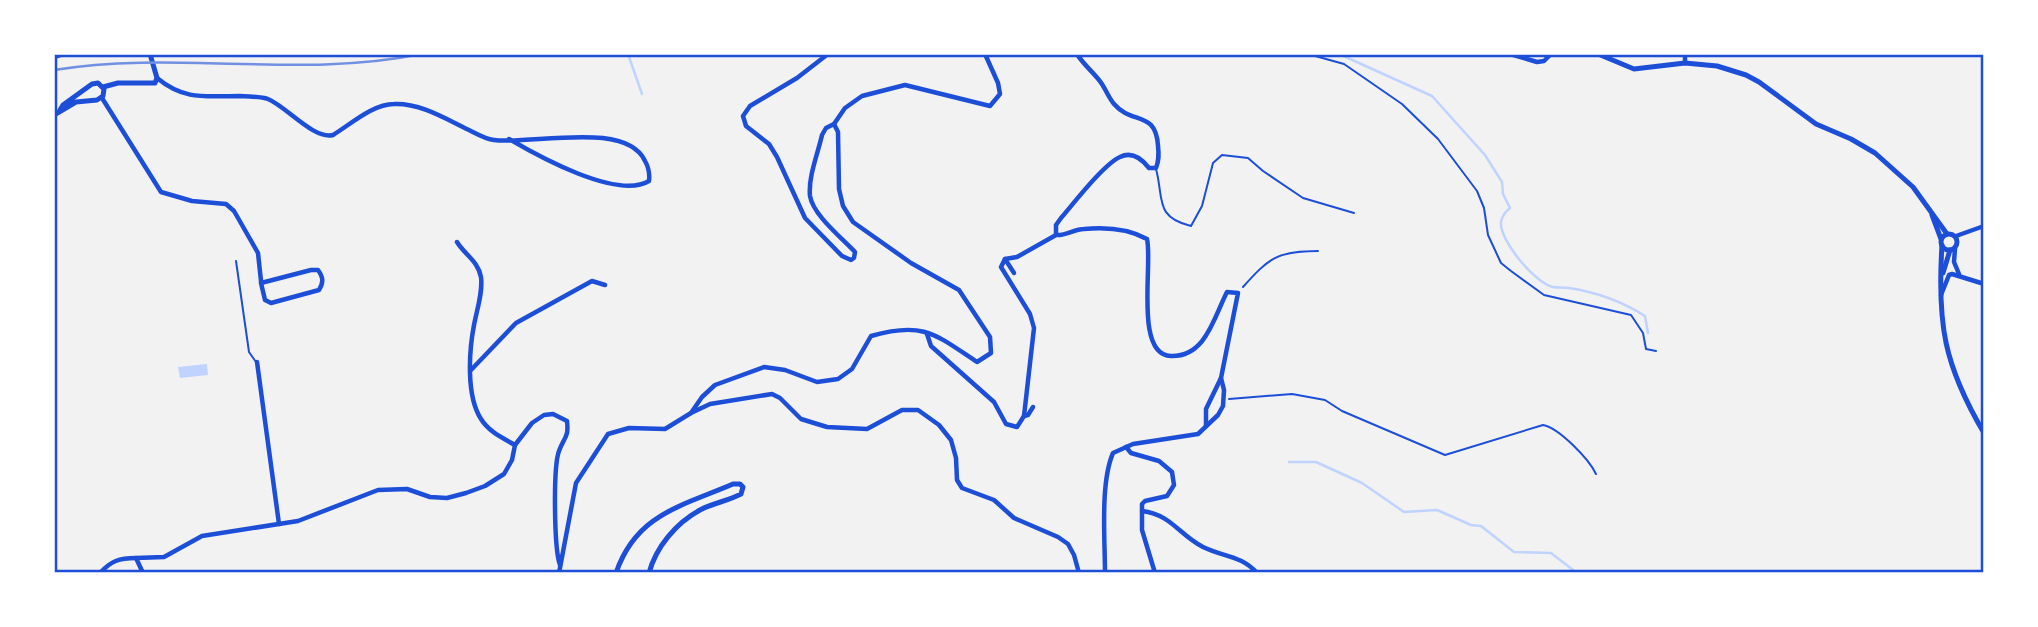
<svg xmlns="http://www.w3.org/2000/svg" width="2038" height="627" font-family="'Asap Condensed',sans-serif">
	<style>
		.water { fill: #bfd3fe }
		.lines { fill: none; stroke-linecap: round; stroke-linejoin: round }
		.stream { stroke: #bfd3fe; stroke-width: 2.5 }
		.path { stroke: #1d4ed8; stroke-width: 2 }
		.service { stroke: #1d4ed8; stroke-width: 2 }
		.minor { stroke: #1d4ed8; stroke-width: 4.5 }
		.tertiary { stroke: #1d4ed8; stroke-width: 5 }
		.secondary { stroke: #1d4ed8; stroke-width: 5 }
		.rail { stroke: #7290e2; stroke-width: 2.5 }
		.neatline { fill: none; stroke: #1d4ed8; stroke-width: 2.5 }
	</style>
	<rect width="100%" height="100%" fill="#f2f2f2"/>
	<polygon class="water" points="207,364 208,375 180,378 178,367"/>
	<g class="lines">
		<g class="stream">
			<polyline points="628,54 642,94"/>
			<path d="M1339,54L1432,96L1485,155L1502,182L1503,194L1510,208C1505,212 1502,216 1501,222C1499,240 1535,283 1553,287C1558,288 1564,287 1569,288C1595,292 1623,302 1645,316L1648,333"/>
			<polyline points="1289,462 1316,462 1362,483 1404,512 1437,510 1471,525 1481,526 1514,552 1551,553 1577,573"/>
		</g>
		<g class="path">
			<polyline points="1308,54 1344,64 1402,104 1438,139 1477,191 1484,208 1488,235 1501,263 1511,271 1544,295 1631,315 1643,333 1646,349 1656,351"/>
			<path d="M1243,287C1269,258 1277,251 1318,251"/>
			<path d="M1229,399L1292,394L1325,400L1342,411L1445,455L1543,425C1559,428 1589,459 1596,474"/>
		</g>
		<g class="service">
			<path d="M1156,169C1164,198 1154,217 1191,226L1202,206L1213,163L1222,155L1248,158L1263,171L1303,198L1354,213"/>
			<polyline points="236,261 249,352 256,362"/>
		</g>
		<g class="minor">
			<polyline points="1510,54 1537,62 1544,61 1551,54"/>
			<polyline points="54,57 63,54"/>
			<polyline points="1685,63 1685,54"/>
			<path d="M157,78C185,101 206,96 240,96C249,97 260,96 268,99C287,107 314,140 333,135C351,124 373,104 394,104C421,103 446,119 469,130C477,134 485,139 494,140C531,145 626,120 645,161C649,168 650,173 649,181C617,200 538,156 509,139"/>
			<path d="M102,98L161,192L192,201L226,204L234,211L258,253L261,281V283L265,300L271,303L319,290C324,282 323,277 318,270H311L261,283"/>
			<polyline points="834,124 845,108 862,96 905,85 990,106 1000,94 998,83 985,54"/>
			<path d="M1056,235V225L1061,218C1074,203 1104,164 1120,157C1132,151 1142,159 1149,168H1156C1159,160 1159,155 1158,146C1156,110 1132,125 1114,104C1108,97 1105,87 1099,80C1092,71 1083,64 1077,54"/>
			<polyline points="1956,236 1984,226"/>
			<path d="M457,242C465,255 478,261 481,277C483,292 477,309 474,325C469,351 466,396 481,419C489,432 503,438 515,445"/>
			<polyline points="1955,248 1954,262 1959,274"/>
			<polyline points="1005,259 1014,273"/>
			<polyline points="1941,295 1949,275 1952,274 1981,283"/>
			<path d="M927,334L931,346L994,402L1006,424L1017,427L1024,416L1034,328L1030,314L1001,267L1005,259L1017,257L1056,235C1066,236 1074,229 1084,229C1105,227 1129,229 1147,239C1153,263 1134,355 1171,356C1206,357 1214,317 1227,292L1238,293L1221,378L1206,409V426"/>
			<polyline points="257,362 279,524"/>
			<polyline points="471,370 516,323 592,281 605,285"/>
			<polyline points="691,413 710,404 772,394 780,398 801,419 827,427 867,429 902,410 918,410 939,425 951,440 956,458 957,480 962,488 994,500 1014,518 1058,537 1068,544 1074,555 1079,573"/>
			<polyline points="1024,416 1028,415 1033,407"/>
			<polyline points="1126,447 1131,453 1159,461 1172,472 1174,485 1167,496 1145,501 1142,504 1142,530 1155,573"/>
			<path d="M1142,511C1172,515 1178,534 1203,547C1223,557 1241,555 1257,573"/>
			<path d="M100,573C111,561 119,558 136,558"/>
			<path d="M143,573L136,558L164,557L202,536L298,521L378,490L407,489L430,497L447,498L466,493L485,486L504,474L512,460L515,445L532,423L544,415L553,414L567,421C569,438 564,437 559,451C553,467 554,549 560,565"/>
			<path d="M559,573L576,483L608,434L629,428L665,429L691,413L702,397L715,385L764,367L785,370L817,382L838,379L852,369L871,336C923,321 935,334 977,362L991,353L990,337L959,290L911,263L853,222L843,206L839,189L838,132L834,124L826,128L822,135C818,153 808,177 810,196C813,215 842,238 855,252L854,258L851,260L842,256L805,218L777,157L769,144L746,126L743,116L750,106L797,78L828,54"/>
			<path d="M1105,573C1105,540 1100,483 1113,453L1133,444L1198,434L1218,415L1223,406L1224,390L1221,378"/>
		</g>
		<g class="tertiary">
			<polyline points="103,87 118,83 155,83 157,78 150,54"/>
			<polyline points="54,115 76,102 97,100 103,96 104,89 98,83 92,84 63,105 60,110"/>
			<path d="M616,573C636,514 682,506 733,484H740L743,487L741,494C728,501 713,503 700,510C676,523 656,547 649,573"/>
		</g>
		<g class="secondary">
			<polyline points="1598,54 1634,69 1685,63 1717,66 1746,75 1759,82 1816,124 1851,139 1875,153 1913,187 1947,234"/>
			<polyline points="1932,215 1941,239"/>
			<circle cx="1949" cy="242" r="8"/>
			<path d="M1942,245C1937,324 1944,365 1984,433"/>
			<polyline points="1943,273 1950,250"/>
		</g>
		<path class="rail" d="M54,70C175,50 300,79 421,54"/>
	</g>
	<rect width="2038" height="627" fill="none" stroke="#ffffff" stroke-width="112"/>
	<rect x="56" y="56" width="1926" height="515" class="neatline"/>
</svg>
